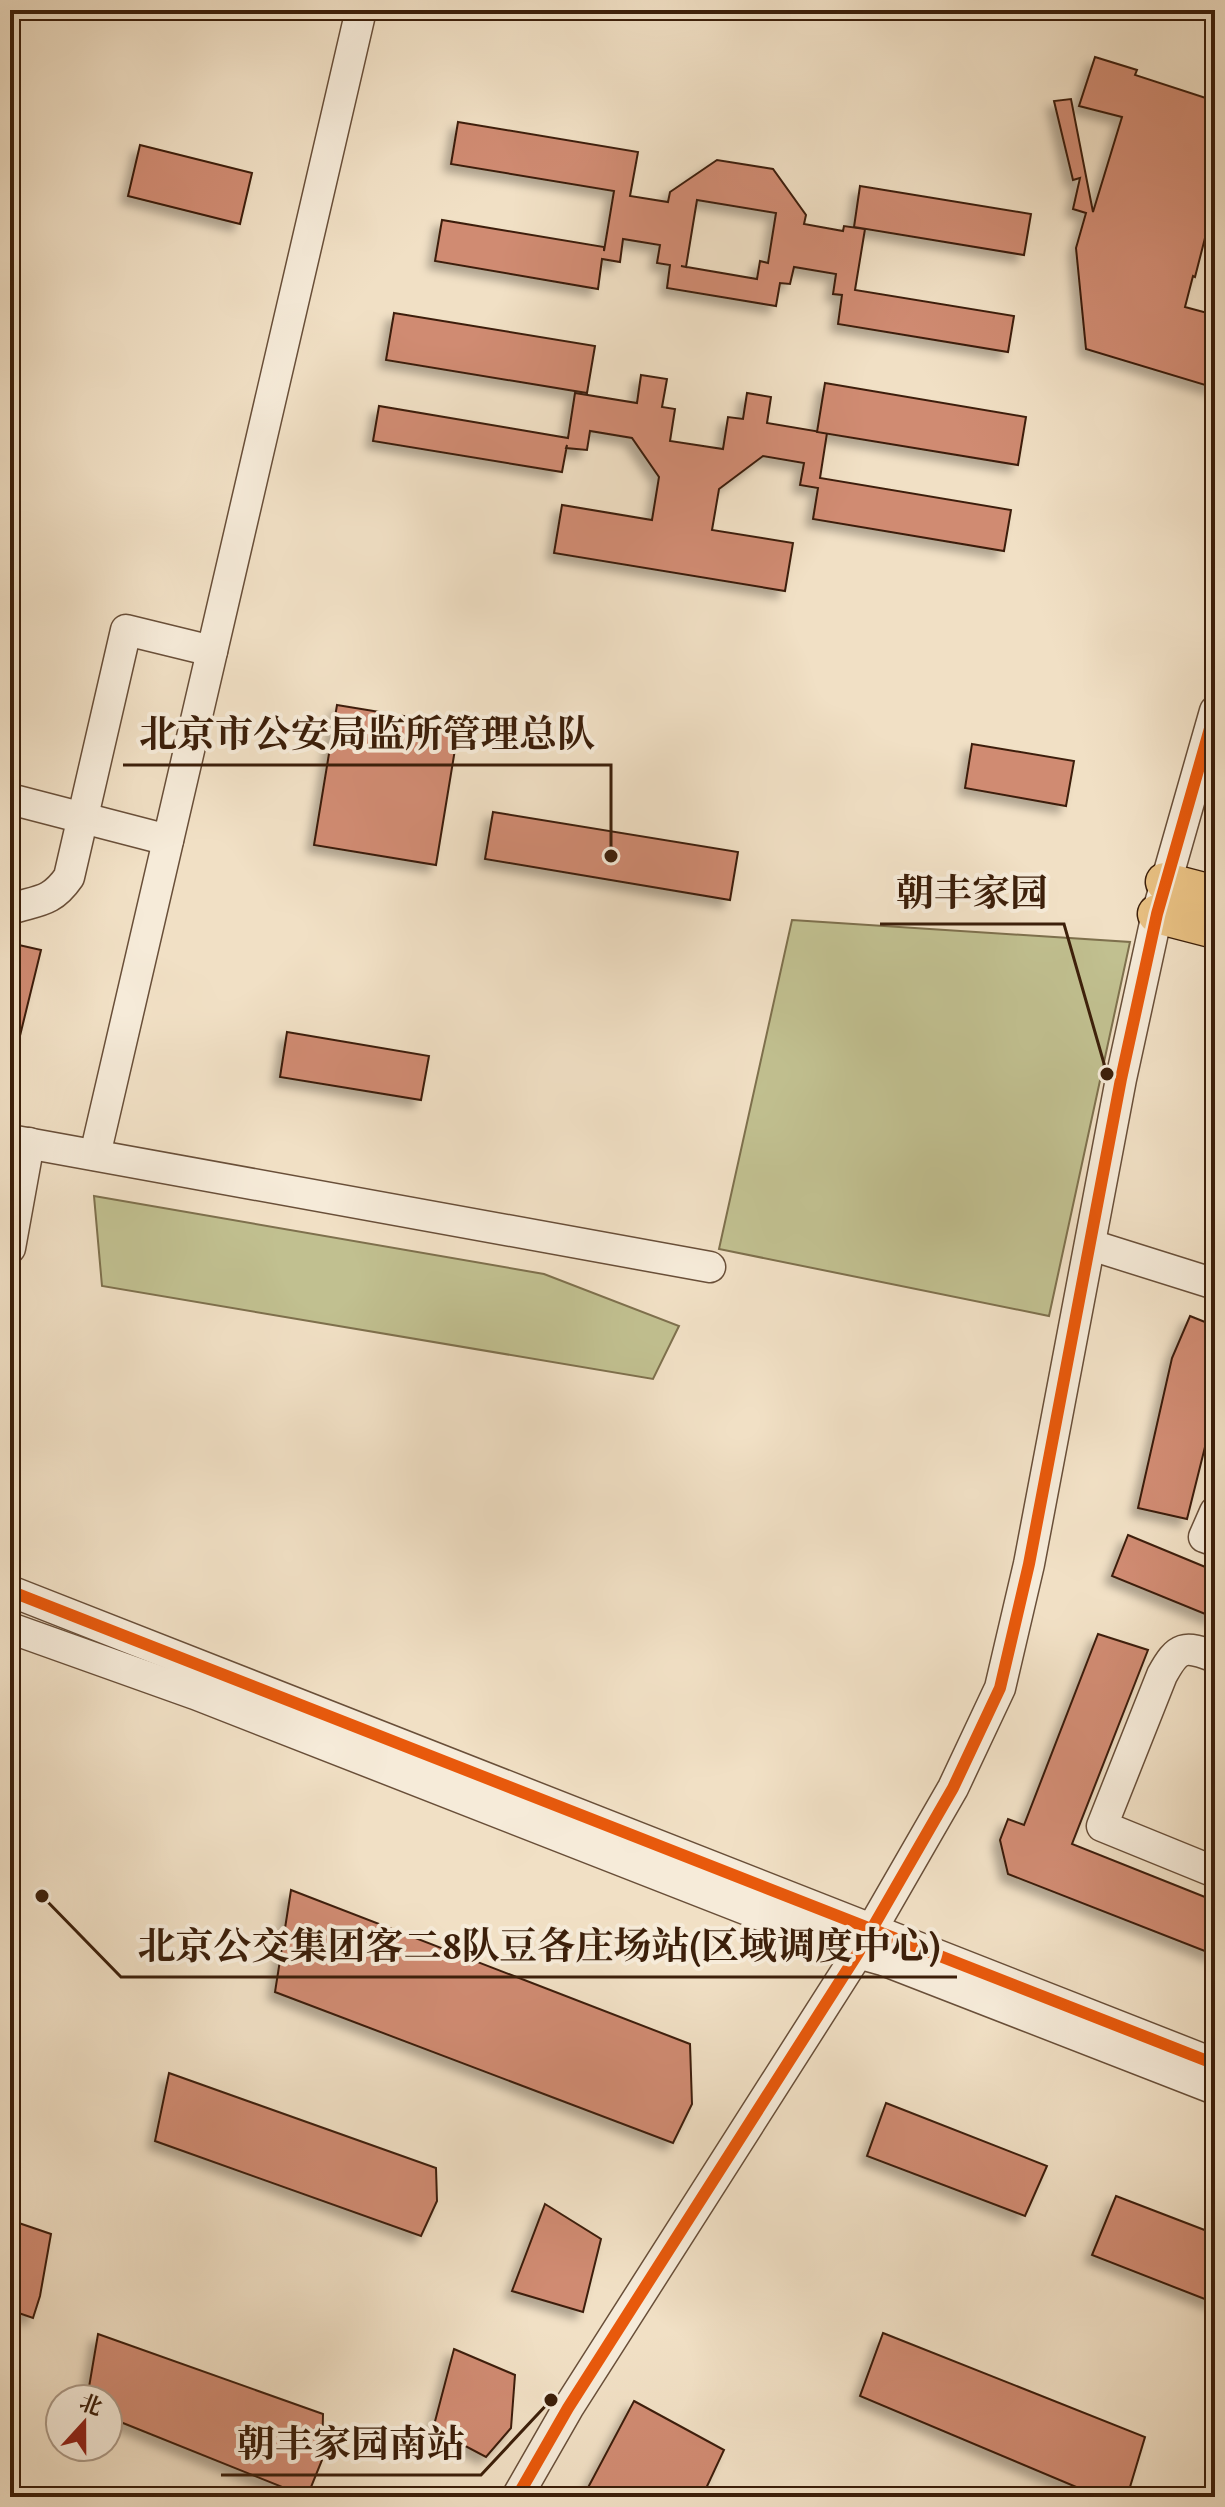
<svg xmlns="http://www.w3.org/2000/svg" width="1225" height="2507" font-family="'EB Garamond','Noto Serif SC',serif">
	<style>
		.green { fill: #c1c090; stroke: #7e704d; stroke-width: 2 }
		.building { fill: #d08b72; stroke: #3c1f0a; stroke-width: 2; fill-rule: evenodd; filter: url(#shadow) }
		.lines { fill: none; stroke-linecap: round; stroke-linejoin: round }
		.minor-casing { stroke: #694f39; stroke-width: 33 }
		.major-casing { stroke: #3c1f0a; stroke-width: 41 }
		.minor { stroke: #f6ebd9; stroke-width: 30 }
		.major { stroke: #e8c082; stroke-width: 38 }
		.cycleway-casing { stroke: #f6ebd9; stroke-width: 17 }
		.cycleway { stroke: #e8590c; stroke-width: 12 }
		.leader { fill: none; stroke: #3c1f0a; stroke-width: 3 }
		.callout-dot { fill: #3c1f0a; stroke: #f6ebd9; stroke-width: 3 }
		.callout-label { font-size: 38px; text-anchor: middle; font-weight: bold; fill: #3c1f0a; stroke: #f6ebd9; stroke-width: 8; stroke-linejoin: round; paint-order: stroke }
	</style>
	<defs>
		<filter id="shadow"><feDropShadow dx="-7" dy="7" stdDeviation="4" flood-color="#0004"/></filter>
	</defs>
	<rect width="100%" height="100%" fill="#f1e0c5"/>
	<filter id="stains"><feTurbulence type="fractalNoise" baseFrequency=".0025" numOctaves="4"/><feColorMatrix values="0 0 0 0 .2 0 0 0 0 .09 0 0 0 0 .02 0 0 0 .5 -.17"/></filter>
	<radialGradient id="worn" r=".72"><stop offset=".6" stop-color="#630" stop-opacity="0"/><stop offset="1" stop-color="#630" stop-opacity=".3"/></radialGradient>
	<g class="green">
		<polygon points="792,920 1130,942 1049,1316 719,1249"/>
		<polygon points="94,1196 544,1274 679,1326 653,1379 102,1286"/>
	</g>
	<g class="building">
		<polygon points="1095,57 1137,70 1135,75 1215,101 1215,199 1195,277 1193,276 1185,307 1215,315 1215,388 1086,349 1076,248 1086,213 1073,209 1080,178 1073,180 1054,101 1071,99 1093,212 1122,117 1079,106"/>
		<path d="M458,122L638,152L630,196L668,202L670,192L717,160L773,169L806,215L804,224L843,231L844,226L865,229L855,290L1014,316L1008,352L838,324L842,295L833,294L836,274L794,267L790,284L780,283L776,306L667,288L670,265L657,263L660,245L623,239L620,262L602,259L598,289L435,261L442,220L604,247V251L614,191L451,164ZM697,200L776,213L768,263L760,261L757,279L681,266L686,267Z"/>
		<polygon points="140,145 252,173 240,224 128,196"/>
		<polygon points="860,186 1031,214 1024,255 854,227"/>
		<polygon points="394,313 595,346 587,393 386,360"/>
		<polygon points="641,375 667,379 662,407 675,409 670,441 723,449 728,417 743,419 747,393 771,397 767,423 827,433 820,478 1011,510 1004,551 813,519 818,488 800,485 804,463 763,456 719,489 712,530 793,543 785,591 554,553 562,505 652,520 659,477 632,438 590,431 587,450 566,448 567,445 562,472 373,441 379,406 568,438 575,393 637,403"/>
		<polygon points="825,383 1026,417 1018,465 817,432"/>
		<polygon points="337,705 459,725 436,865 314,845"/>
		<polygon points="972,744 1074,761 1066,806 965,788"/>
		<polygon points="493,812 738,852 730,900 485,859"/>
		<polygon points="10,943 41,950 16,1052 10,1051"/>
		<polygon points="287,1032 429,1056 421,1100 280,1077"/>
		<polygon points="1190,1316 1215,1326 1215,1407 1187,1519 1138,1508 1172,1358"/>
		<polygon points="1128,1535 1215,1571 1215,1618 1112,1576"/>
		<polygon points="1098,1634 1148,1650 1072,1844 1215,1901 1215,1955 1008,1874 1000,1840 1008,1819 1024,1825"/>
		<polygon points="291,1890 690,2044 692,2104 673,2143 275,1992"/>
		<polygon points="169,2073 436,2168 437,2201 421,2236 155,2141"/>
		<polygon points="886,2103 1047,2166 1025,2216 867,2156"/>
		<polygon points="1116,2196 1215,2234 1215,2303 1092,2255"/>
		<polygon points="545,2204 601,2239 583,2312 512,2291"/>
		<polygon points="10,2220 51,2234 40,2296 33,2318 10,2310"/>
		<polygon points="883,2333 1145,2437 1127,2497 1100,2497 860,2396"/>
		<polygon points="98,2334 323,2414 322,2460 307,2497 108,2417 108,2399 87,2399"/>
		<polygon points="454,2349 515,2375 511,2428 486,2457 433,2429"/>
		<polygon points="634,2401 724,2450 702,2497 583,2497"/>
	</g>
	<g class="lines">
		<defs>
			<g id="minor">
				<polyline points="10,799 168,840"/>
				<path d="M10,909C38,900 51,903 69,877L126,630L212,651"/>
				<polyline points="10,1140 710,1267"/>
				<polyline points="95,1155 361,10"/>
				<polyline points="1091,1245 1215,1284"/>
				<polyline points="10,1248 29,1143"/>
				<polyline points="1215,1512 1204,1537 1215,1541"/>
				<polyline points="10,1591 1215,2064"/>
				<polyline points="10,1628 195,1694 858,1953 883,1960 1215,2089"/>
				<path d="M1215,1657C1184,1645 1178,1646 1162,1675L1102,1826L1215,1872"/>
				<polyline points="517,2497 568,2408 858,1953 953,1788 1000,1688 1029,1564 1121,1079 1157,914 1215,711"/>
			</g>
			<g id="major">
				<polyline points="1165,882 1215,895"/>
				<polyline points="1157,914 1215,929"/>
			</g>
		</defs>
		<use href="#minor" class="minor-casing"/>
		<use href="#major" class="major-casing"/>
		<use href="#minor" class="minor"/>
		<use href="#major" class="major"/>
		<defs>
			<g id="cycleway">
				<polyline points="10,1591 1215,2064"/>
				<polyline points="517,2497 568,2408 858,1953 953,1788 1000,1688 1029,1564 1121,1079 1157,914 1215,711"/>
			</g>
		</defs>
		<use href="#cycleway" class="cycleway-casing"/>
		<use href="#cycleway" class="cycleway"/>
	</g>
	<path class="leader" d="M611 856L611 765H123M1107 1074L1064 924H880M42 1896L121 1977H957M551 2400L481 2475H221"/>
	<g class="callout-dot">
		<circle cx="611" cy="856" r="8"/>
		<circle cx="1107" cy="1074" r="8"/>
		<circle cx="42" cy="1896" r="8"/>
		<circle cx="551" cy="2400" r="8"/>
	</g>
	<g class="callout-label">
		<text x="367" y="747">北京市公安局监所管理总队</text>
		<text x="972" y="906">朝丰家园</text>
		<text x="539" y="1959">北京公交集团客二8队豆各庄场站(区域调度中心)</text>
		<text x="351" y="2457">朝丰家园南站</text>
	</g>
	<rect width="1225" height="2507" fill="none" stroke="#f1e0c5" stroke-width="40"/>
	<rect x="12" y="12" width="1201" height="2483" fill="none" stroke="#3c1f0a" stroke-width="4"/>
	<rect x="20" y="20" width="1185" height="2467" fill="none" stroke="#3c1f0a" stroke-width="2"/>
	<g transform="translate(84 2423) rotate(21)"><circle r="38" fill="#f6ebd9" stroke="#ac9986" stroke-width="2"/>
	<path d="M0-6L14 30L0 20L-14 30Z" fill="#8f2418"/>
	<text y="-12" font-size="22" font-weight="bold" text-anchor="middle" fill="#3c1f0a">北</text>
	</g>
	<rect width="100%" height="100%" filter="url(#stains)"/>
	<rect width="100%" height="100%" fill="url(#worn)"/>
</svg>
